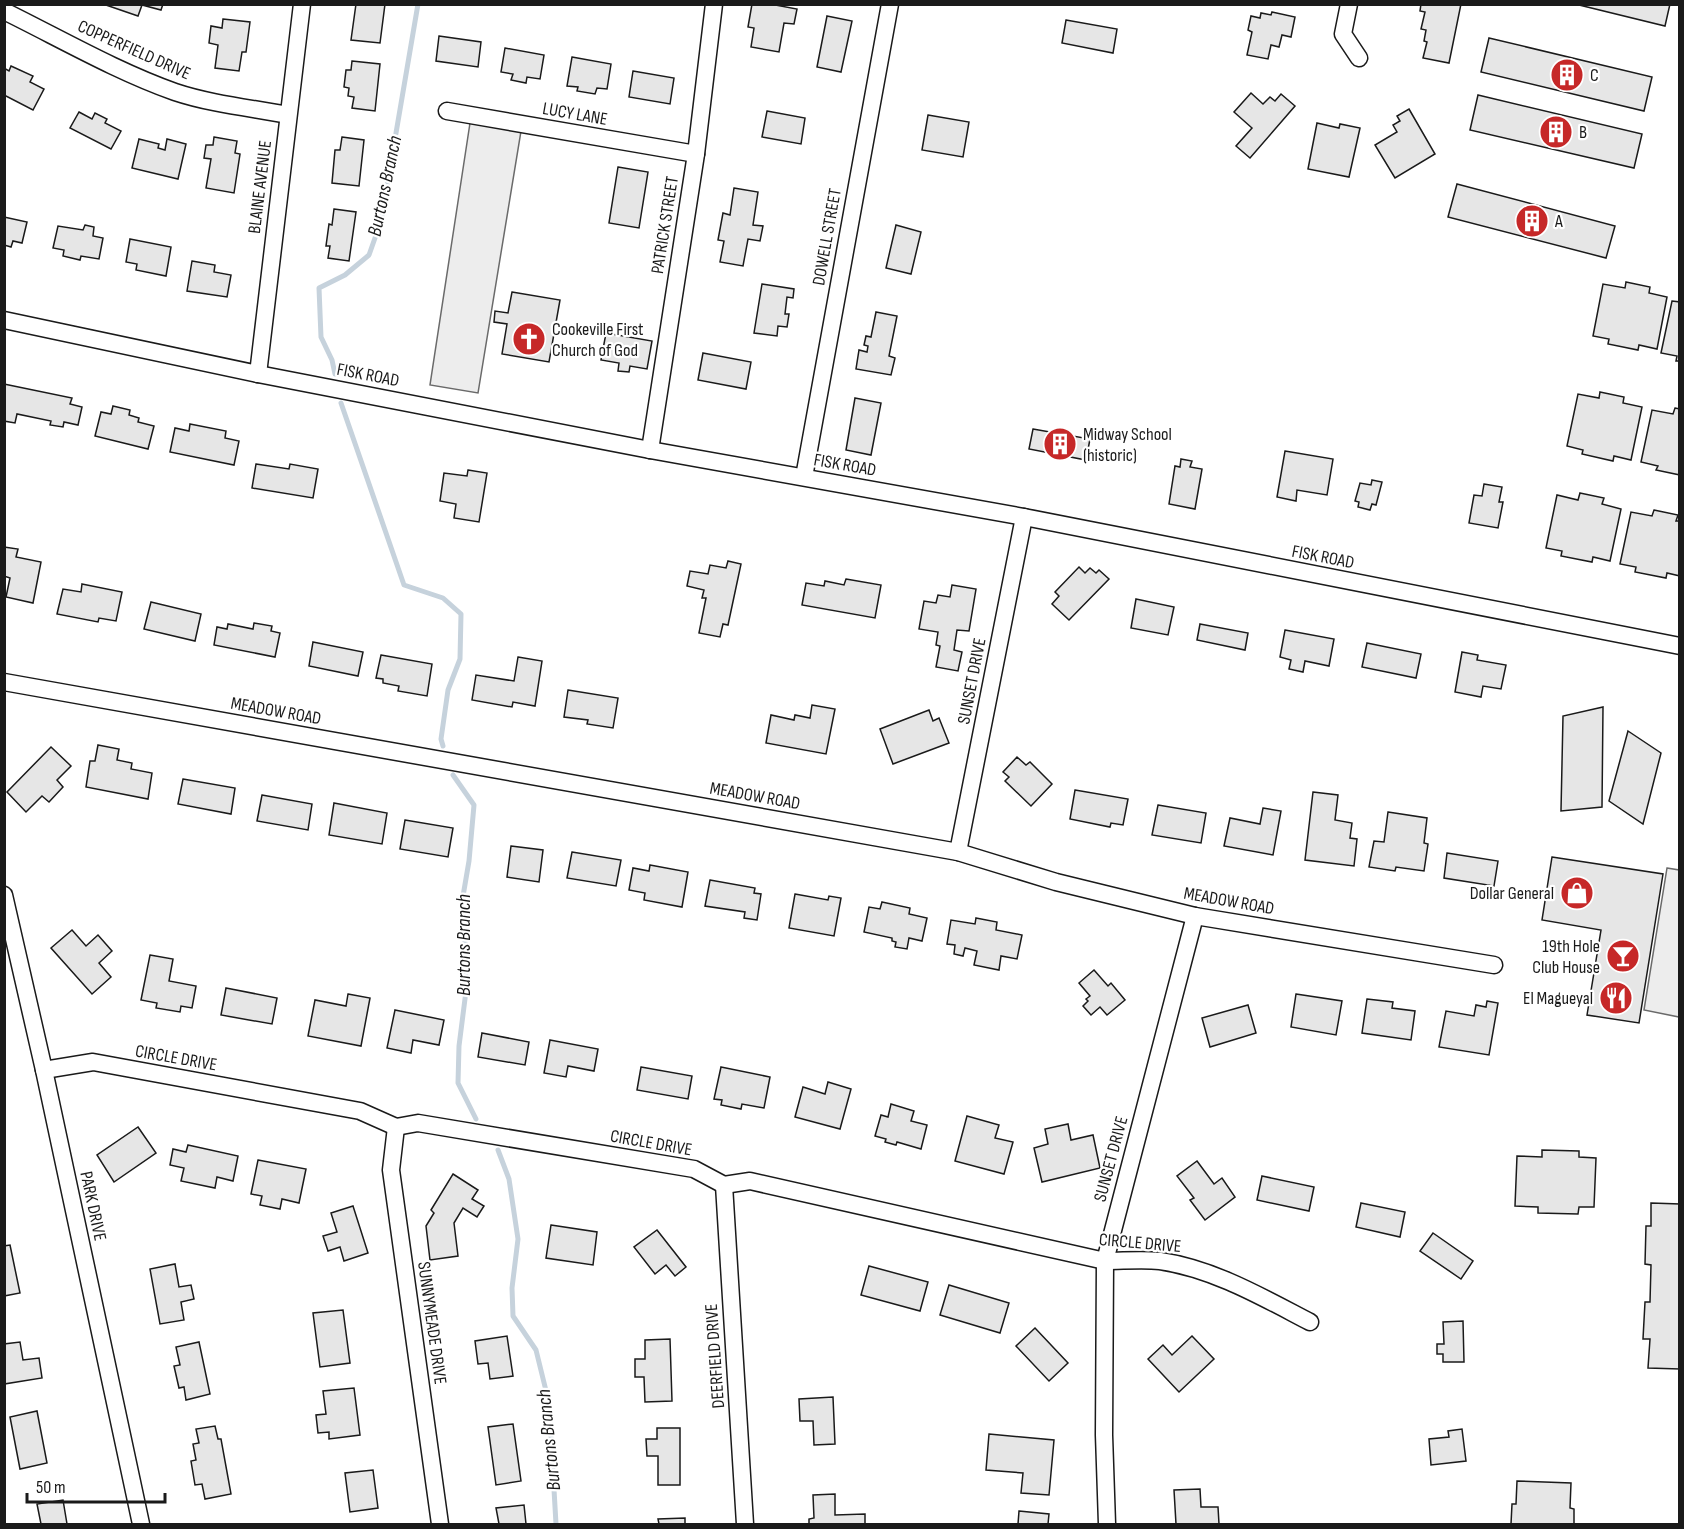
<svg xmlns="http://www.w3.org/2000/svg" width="1684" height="1529" font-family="'Sofia Sans Condensed',sans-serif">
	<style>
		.parking { fill: #ededed; stroke: #6a6a6a; stroke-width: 1.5 }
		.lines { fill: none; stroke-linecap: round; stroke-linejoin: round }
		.stream { stroke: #c6d2dc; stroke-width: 5 }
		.building { fill: #e6e6e6; stroke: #1a1a1a; stroke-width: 1.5 }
		.minor-casing { stroke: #1a1a1a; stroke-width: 19 }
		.minor { stroke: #fff; stroke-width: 16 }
		.labels { text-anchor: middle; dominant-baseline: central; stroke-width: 4.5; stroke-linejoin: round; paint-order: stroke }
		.street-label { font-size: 18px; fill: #1a1a1a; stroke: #fff }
		.poi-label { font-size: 18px; fill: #1a1a1a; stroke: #fff; text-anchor: start }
		.water-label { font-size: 20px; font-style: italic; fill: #1a1a1a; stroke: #fff }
	</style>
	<rect width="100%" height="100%" fill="#fff"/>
	<g class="parking">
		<polygon points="470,123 521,131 478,393 430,385"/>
		<polygon points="1667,868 1679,870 1679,1017 1644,1010"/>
	</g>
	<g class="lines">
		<g class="stream">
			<polyline points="335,374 332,360 321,337 319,288 345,275 369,255 381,221 418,4"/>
			<polyline points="341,403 404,585 443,598 461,614 460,659 448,690 441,739 443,746"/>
			<polyline points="453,775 474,805 469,861 462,902 465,941 466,991 459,1046 458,1083 476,1119"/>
			<polyline points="498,1150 509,1179 518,1239 512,1288 513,1316 536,1350 549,1403 556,1524"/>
		</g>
	</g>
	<g class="building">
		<polygon points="103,4 163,4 161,10 142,5 138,16"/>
		<polygon points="356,4 385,4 380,43 351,40"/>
		<polygon points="752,4 770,4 797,9 794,24 784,23 779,52 751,47 754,28 748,27"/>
		<polygon points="1421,4 1461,4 1449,63 1423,58 1427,42 1424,41 1426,30 1421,29 1425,12 1420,11"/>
		<polygon points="1575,4 1670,4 1665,26"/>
		<polygon points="1272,12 1295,17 1291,37 1282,35 1279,47 1271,45 1268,59 1247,55 1252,32 1248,30 1251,16 1260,18 1261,13 1271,15"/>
		<polygon points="827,16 852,21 841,72 817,67"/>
		<polygon points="223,19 250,22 246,52 242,52 239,71 215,68 218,45 209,43 211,26 222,28"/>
		<polygon points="1066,20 1117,29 1113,53 1062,43"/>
		<polygon points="439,36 481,42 478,67 436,61"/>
		<polygon points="1489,38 1652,77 1644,111 1481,72"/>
		<polygon points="505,48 544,55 540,79 527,77 526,83 511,80 513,74 501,72"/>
		<polygon points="572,57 611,64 607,89 597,88 595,94 577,91 578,87 567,86"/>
		<polygon points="352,61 380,64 375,111 352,108 354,97 348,96 349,88 344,87 346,70 351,70"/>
		<polygon points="11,66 33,76 30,82 44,89 33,110 4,95 4,68 9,71"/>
		<polygon points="633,71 674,78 670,104 629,97"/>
		<polygon points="1251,93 1263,104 1270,97 1275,101 1281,94 1295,106 1250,158 1236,146 1252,128 1234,112"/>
		<polygon points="1478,95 1642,134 1634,168 1470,130"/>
		<polygon points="1409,109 1435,154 1395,178 1375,145 1397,132 1393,125 1400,121 1397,116"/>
		<polygon points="767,111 805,118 801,144 762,137"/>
		<polygon points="79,112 92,119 95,113 107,119 105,123 121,131 111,149 70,128"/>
		<polygon points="928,115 969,122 963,157 922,150"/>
		<polygon points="1317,123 1339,128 1340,124 1360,128 1349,177 1308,169"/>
		<polygon points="214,137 237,141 235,153 240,154 234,193 206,188 211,159 204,158 206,145 213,145"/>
		<polygon points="342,137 364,140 359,186 332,183 335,150 340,150"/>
		<polygon points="139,139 159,144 158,148 165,150 167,139 186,144 178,179 132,168"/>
		<polygon points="618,167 648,172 639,228 609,223"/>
		<polygon points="1457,184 1615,226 1606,258 1448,217"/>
		<polygon points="734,188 758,192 753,225 763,226 760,241 748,239 743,266 720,262 724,241 718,240 723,213 730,215"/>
		<polygon points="334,209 356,212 349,261 328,258 330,246 326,246 329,224 332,225"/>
		<polygon points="4,217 27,222 22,243 13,241 11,247 4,245"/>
		<polygon points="85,225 94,227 93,236 103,238 99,259 81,256 80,260 63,256 64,250 53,248 58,226 83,230"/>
		<polygon points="896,225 921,232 911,274 886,268"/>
		<polygon points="130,239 171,247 166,276 136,270 137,264 126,262"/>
		<polygon points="192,261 215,265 214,272 231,275 227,297 187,291"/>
		<polygon points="1626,282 1650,287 1649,293 1667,297 1657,349 1639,345 1638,350 1608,344 1609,339 1593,336 1603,284 1625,288"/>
		<polygon points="762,284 794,289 793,298 787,297 785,314 789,314 787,327 778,326 777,336 754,333"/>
		<polygon points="512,292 560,300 549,362 502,354 507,324 494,322 495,311 508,313"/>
		<polygon points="1672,301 1680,302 1680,361 1676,361 1677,356 1661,353"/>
		<polygon points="876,312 897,316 889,356 895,358 891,375 856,369 859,350 867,352 868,346 864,345 866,336 871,337"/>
		<polygon points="606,333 652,341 647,369 630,366 629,372 618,371 619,363 601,360"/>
		<polygon points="703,353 751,362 746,389 698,380"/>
		<polygon points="4,384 72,398 70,404 82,407 78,425 64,422 63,427 50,425 51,421 17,414 15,423 4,421"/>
		<polygon points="1600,392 1624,397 1623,403 1642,407 1631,460 1614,456 1613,461 1582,454 1583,450 1567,446 1578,394 1599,398"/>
		<polygon points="855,398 881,403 871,455 846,450"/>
		<polygon points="113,406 130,410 129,415 139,418 138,422 154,426 148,449 95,436 101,412 111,414"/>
		<polygon points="1675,408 1680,409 1680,475 1656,470 1658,466 1641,462 1652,410 1673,414"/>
		<polygon points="190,424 226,431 225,438 239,441 234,465 170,452 175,428 189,431"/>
		<polygon points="1033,429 1090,439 1086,460 1029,449"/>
		<polygon points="1285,451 1333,459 1327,495 1297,490 1296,501 1277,497"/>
		<polygon points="1181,459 1192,461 1190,467 1202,469 1195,509 1169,504 1175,466 1180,467"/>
		<polygon points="256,464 289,469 290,464 318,469 313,498 252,488"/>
		<polygon points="468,470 487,473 479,522 454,518 456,504 440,501 444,473 467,476"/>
		<polygon points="1372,480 1382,482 1376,505 1372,504 1370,510 1358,507 1359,502 1355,501 1360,483 1371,485"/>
		<polygon points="1484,484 1502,487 1499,502 1503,502 1498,528 1469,523 1474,495 1482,496"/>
		<polygon points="1580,493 1604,498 1602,504 1621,509 1610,561 1593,557 1592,562 1561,556 1562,551 1546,548 1557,495 1578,500"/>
		<polygon points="1654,510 1678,515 1676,521 1680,521 1680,576 1667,573 1666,578 1635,572 1636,567 1620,564 1631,512 1652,516"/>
		<polygon points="4,547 18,549 16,557 41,562 33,603 6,597 10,578 4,576"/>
		<polygon points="728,561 741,564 728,625 723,624 720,637 699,633 706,598 702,598 704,590 687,586 690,571 708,574 710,565 726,568"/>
		<polygon points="1079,567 1085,573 1090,568 1096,573 1099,570 1109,579 1069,620 1052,604 1059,596 1055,592"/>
		<polygon points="846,579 881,585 875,618 802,605 806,583 824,586 825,581 844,585"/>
		<polygon points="82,584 122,592 116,621 99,618 98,622 57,614 63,589 81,592"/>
		<polygon points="952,585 976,589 969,631 957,630 954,650 962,652 958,671 936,667 940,646 936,645 938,632 919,629 924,601 936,603 938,595 950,597"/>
		<polygon points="1136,599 1174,607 1168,635 1131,628"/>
		<polygon points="151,602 201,614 195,641 144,629"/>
		<polygon points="254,623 272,626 271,631 280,633 275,657 214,645 217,627 227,629 228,624 253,629"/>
		<polygon points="1200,624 1248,633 1245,650 1197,640"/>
		<polygon points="1285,630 1334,639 1329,666 1305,661 1303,672 1289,669 1291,660 1280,657"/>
		<polygon points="313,642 363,652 358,676 309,666"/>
		<polygon points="1367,643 1421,654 1416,678 1362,667"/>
		<polygon points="1462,652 1478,655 1477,660 1506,665 1501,689 1483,686 1481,697 1455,692"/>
		<polygon points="381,655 432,664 427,696 398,691 399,686 383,683 383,679 376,678"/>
		<polygon points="518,657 542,661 535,706 513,702 512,707 472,700 476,675 514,681"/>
		<polygon points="568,690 618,698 613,728 587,724 588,720 564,717"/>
		<polygon points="812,705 835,709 826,754 766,743 771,715 794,720 795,715 810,718"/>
		<polygon points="1603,707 1602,807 1561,811 1563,716"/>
		<polygon points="929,710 933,721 939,718 949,743 893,764 880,729"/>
		<polygon points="1628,731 1661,753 1643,824 1609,801"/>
		<polygon points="98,745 119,749 117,760 132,763 131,769 152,773 148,799 86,787 90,761 95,761"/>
		<polygon points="51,747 71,766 57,780 63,787 49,802 42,796 26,812 7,792"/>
		<polygon points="1017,757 1026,765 1030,762 1052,784 1031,806 1005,781 1009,777 1003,772"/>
		<polygon points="183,779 235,788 231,814 178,804"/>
		<polygon points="1075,790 1128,799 1123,825 1111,823 1110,827 1070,819"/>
		<polygon points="1313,792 1338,795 1335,820 1352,823 1350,838 1357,839 1354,866 1305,860"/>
		<polygon points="262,795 312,804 308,830 257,821"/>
		<polygon points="334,803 387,813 382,844 329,835"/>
		<polygon points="1158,805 1206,813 1201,843 1152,835"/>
		<polygon points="1263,808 1281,811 1273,855 1224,846 1230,818 1260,824"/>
		<polygon points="1388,812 1427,818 1424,843 1428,844 1424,871 1396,867 1395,871 1369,867 1374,841 1384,842"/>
		<polygon points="405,820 453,828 448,857 400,849"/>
		<polygon points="511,846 543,850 539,882 507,877"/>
		<polygon points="572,852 621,860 616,886 567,878"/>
		<polygon points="1447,853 1498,861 1494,886 1444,878"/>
		<polygon points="1552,857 1663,874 1639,1023 1587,1015 1601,930 1542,920"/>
		<polygon points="650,865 688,872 682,907 644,900 645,893 629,890 633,868 649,871"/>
		<polygon points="710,880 755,888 754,893 761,894 757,920 744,918 745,912 705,906"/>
		<polygon points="795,894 828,900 829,896 841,898 834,936 789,928"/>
		<polygon points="882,902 910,908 909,914 927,918 922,941 909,938 907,949 895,947 896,942 892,941 892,938 864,932 869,907 880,909"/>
		<polygon points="976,918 997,922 996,930 1022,935 1017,959 1001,956 999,970 974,965 977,951 965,948 963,956 954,954 955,945 947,944 951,920 975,924"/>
		<polygon points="72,930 86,946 98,935 112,951 99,963 111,977 92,994 51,948"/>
		<polygon points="150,955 173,959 169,981 196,986 192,1008 181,1006 180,1012 156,1008 157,1003 141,1000"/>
		<polygon points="1094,970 1108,986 1111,983 1125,1000 1107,1015 1100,1007 1091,1015 1083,1006 1088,1001 1086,999 1090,996 1079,983"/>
		<polygon points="226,988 277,998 272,1024 221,1015"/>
		<polygon points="348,994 370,998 361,1046 308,1036 315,1000 346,1006"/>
		<polygon points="1296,994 1342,1001 1336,1035 1291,1027"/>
		<polygon points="1367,999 1393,1002 1392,1008 1415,1011 1411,1040 1362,1033"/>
		<polygon points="1487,1001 1498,1003 1489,1055 1439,1047 1446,1011 1474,1016 1476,1005 1486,1007"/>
		<polygon points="1248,1005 1256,1033 1210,1047 1202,1018"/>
		<polygon points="395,1010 444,1020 439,1045 413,1040 411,1053 387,1048"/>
		<polygon points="482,1033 529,1042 525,1065 478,1057"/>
		<polygon points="550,1040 598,1049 594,1071 568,1066 566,1077 544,1073"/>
		<polygon points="641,1067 692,1076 688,1099 637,1090"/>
		<polygon points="721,1067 770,1077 764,1108 742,1104 741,1109 721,1105 722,1100 714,1099"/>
		<polygon points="828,1082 851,1089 840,1129 795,1117 803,1087 825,1094"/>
		<polygon points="891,1104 914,1111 911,1121 927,1125 921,1149 897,1142 896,1145 885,1142 886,1139 875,1136 881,1115 888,1117"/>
		<polygon points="967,1116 999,1125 995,1138 1013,1142 1004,1174 955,1161"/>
		<polygon points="1068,1124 1071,1140 1093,1135 1100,1168 1042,1182 1034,1148 1048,1144 1045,1129"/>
		<polygon points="138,1127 156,1153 114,1182 97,1155"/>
		<polygon points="188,1145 238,1156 233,1181 217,1177 215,1188 181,1181 184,1168 170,1165 173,1149 186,1152"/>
		<polygon points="1542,1150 1579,1151 1579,1157 1596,1158 1594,1207 1579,1207 1578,1214 1538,1213 1538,1207 1515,1206 1517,1156 1542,1157"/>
		<polygon points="258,1160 306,1169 299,1203 282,1199 280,1209 260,1205 262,1196 251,1194"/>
		<polygon points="1197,1161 1214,1184 1222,1178 1235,1197 1205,1220 1190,1200 1194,1198 1177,1176"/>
		<polygon points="453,1174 478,1190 472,1199 484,1206 477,1217 463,1208 454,1223 458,1256 430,1260 426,1226 434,1213 431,1210"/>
		<polygon points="1262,1176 1314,1187 1309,1211 1257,1200"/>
		<polygon points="1361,1203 1405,1212 1400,1237 1356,1227"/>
		<polygon points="1651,1203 1680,1204 1680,1369 1648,1368 1650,1339 1643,1339 1645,1302 1650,1302 1651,1265 1645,1264 1646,1226 1651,1226"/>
		<polygon points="353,1206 368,1253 344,1261 340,1247 328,1251 323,1236 337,1232 331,1213"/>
		<polygon points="551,1225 597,1232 593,1265 546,1258"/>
		<polygon points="657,1230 686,1267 675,1276 666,1265 655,1274 634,1247"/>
		<polygon points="1433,1233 1473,1261 1461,1279 1420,1251"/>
		<polygon points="10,1245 20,1293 4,1296 4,1246"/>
		<polygon points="175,1264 179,1287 191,1285 194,1299 181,1302 184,1320 160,1324 150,1269"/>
		<polygon points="869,1266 928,1282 920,1311 861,1295"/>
		<polygon points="949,1285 1009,1303 1000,1333 940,1315"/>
		<polygon points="343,1310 350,1363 320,1367 313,1313"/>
		<polygon points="1463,1321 1464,1362 1443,1362 1443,1354 1437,1354 1437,1344 1444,1344 1443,1322"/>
		<polygon points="1035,1328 1068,1363 1049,1381 1016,1346"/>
		<polygon points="507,1336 513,1376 490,1379 488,1363 478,1364 475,1341"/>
		<polygon points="1192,1336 1214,1359 1179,1392 1148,1359 1163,1345 1172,1355"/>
		<polygon points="670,1339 672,1401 645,1402 644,1377 635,1377 635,1359 645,1359 645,1340"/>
		<polygon points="20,1342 23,1360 39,1358 42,1378 4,1384 4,1344"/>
		<polygon points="199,1342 210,1394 186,1400 184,1387 179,1388 174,1366 180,1365 176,1347"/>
		<polygon points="354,1388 360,1435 329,1439 329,1432 318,1433 316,1415 326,1414 323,1391"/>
		<polygon points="833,1397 835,1444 814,1445 813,1421 800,1421 799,1399"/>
		<polygon points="37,1411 47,1463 20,1469 10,1417"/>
		<polygon points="513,1424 521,1481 496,1485 488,1427"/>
		<polygon points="215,1426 218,1439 221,1439 231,1494 205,1499 202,1484 195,1485 191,1461 196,1460 193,1444 199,1443 196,1429"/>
		<polygon points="657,1428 680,1428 680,1485 658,1485 658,1456 647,1456 646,1439 657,1439"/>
		<polygon points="1462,1429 1466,1461 1431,1465 1429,1439 1449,1437 1448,1431"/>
		<polygon points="989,1434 1054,1440 1049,1495 1021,1493 1023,1473 986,1470"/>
		<polygon points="373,1470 378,1508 350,1512 345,1473"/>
		<polygon points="1517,1481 1571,1483 1570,1508 1574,1509 1574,1524 1511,1524 1512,1504 1516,1504"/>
		<polygon points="1200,1489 1201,1507 1218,1507 1219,1524 1176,1524 1174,1490"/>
		<polygon points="835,1494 835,1515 865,1514 865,1524 809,1524 809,1519 814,1518 813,1495"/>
		<polygon points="63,1500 67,1524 41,1524 37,1504"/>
		<polygon points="524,1505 526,1524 499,1524 496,1508"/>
		<polygon points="1019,1511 1049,1514 1048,1524 1018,1524"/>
		<polygon points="685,1518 685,1524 659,1524 658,1519"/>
	</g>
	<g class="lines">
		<defs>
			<g id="minor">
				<polyline points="1349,4 1343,34 1359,58"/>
				<path d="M4,11C61,39 116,71 175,92C211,104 251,108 288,115"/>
				<polyline points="447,111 696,154"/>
				<polyline points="4,320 258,374 650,450 1024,517 1680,646"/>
				<polyline points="258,374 302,4"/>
				<polyline points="650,450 696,154 714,4"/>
				<polyline points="804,477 890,4"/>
				<polyline points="4,682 958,852 1056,882 1195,916 1494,965"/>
				<polyline points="958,852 1024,517"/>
				<polyline points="4,895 44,1070 141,1524"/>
				<path d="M44,1070L93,1062L360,1111L396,1127L418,1123L694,1169L724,1185L750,1181L1105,1261C1123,1261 1142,1259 1160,1261C1214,1269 1262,1297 1310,1322"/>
				<polyline points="396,1127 391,1170 440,1524"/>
				<polyline points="724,1185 745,1524"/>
				<polyline points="1107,1524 1104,1435 1105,1261 1195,916"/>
			</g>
		</defs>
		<use href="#minor" class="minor-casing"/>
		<use href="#minor" class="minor"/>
	</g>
	<defs>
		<symbol id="building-disc" viewBox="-11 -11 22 22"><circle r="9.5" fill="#c62828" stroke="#fff"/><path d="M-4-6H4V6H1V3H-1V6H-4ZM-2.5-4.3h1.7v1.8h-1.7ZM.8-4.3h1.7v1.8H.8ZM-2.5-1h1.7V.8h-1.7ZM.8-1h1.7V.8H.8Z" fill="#fff"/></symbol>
		<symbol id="church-disc" viewBox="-11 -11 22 22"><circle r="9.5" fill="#c62828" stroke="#fff"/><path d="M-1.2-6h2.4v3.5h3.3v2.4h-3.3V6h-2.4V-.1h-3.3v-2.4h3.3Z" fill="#fff"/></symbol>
		<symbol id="shop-disc" viewBox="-11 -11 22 22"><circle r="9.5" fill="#c62828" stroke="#fff"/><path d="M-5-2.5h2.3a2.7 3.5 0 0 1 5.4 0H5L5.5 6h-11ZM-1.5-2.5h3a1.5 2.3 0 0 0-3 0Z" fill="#fff"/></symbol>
		<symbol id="bar-disc" viewBox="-11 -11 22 22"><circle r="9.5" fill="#c62828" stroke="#fff"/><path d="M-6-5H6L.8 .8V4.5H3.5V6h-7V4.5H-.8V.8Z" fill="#fff"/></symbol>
		<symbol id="restaurant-disc" viewBox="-11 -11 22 22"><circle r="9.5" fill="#c62828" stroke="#fff"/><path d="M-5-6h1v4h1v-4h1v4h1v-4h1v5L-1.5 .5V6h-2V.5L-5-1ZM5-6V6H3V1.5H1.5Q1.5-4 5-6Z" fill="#fff"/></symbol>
	</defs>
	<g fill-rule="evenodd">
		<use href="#building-disc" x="1548" y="56" width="38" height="38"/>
		<use href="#building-disc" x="1537" y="113" width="38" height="38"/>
		<use href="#building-disc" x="1513" y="202" width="38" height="38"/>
		<use href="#church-disc" x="510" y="320" width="38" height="38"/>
		<use href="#building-disc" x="1041" y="425" width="38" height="38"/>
		<use href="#shop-disc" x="1558" y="874" width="38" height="38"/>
		<use href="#bar-disc" x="1604" y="937" width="38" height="38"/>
		<use href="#restaurant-disc" x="1597" y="979" width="38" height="38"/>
	</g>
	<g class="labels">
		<g class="street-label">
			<text transform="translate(134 50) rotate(24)">COPPERFIELD DRIVE</text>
			<text transform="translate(575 114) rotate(10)">LUCY LANE</text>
			<text transform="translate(260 187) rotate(-83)">BLAINE AVENUE</text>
			<text transform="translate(665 225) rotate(-81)">PATRICK STREET</text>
			<text transform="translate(827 237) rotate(-80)">DOWELL STREET</text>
			<text transform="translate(368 375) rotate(11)">FISK ROAD</text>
			<text transform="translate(845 465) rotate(10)">FISK ROAD</text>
			<text transform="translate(1323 557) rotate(11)">FISK ROAD</text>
			<text transform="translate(972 681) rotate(-79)">SUNSET DRIVE</text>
			<text transform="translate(276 711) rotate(10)">MEADOW ROAD</text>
			<text transform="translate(755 796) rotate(10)">MEADOW ROAD</text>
			<text transform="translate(1229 901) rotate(10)">MEADOW ROAD</text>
			<text transform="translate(176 1058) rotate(10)">CIRCLE DRIVE</text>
			<text transform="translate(651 1143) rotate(10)">CIRCLE DRIVE</text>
			<text transform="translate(1111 1159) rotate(-75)">SUNSET DRIVE</text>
			<text transform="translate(93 1206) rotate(78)">PARK DRIVE</text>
			<text transform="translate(1140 1243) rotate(5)">CIRCLE DRIVE</text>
			<text transform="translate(432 1323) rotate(82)">SUNNYMEADE DRIVE</text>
			<text transform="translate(715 1356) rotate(-94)">DEERFIELD DRIVE</text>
		</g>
		<g class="poi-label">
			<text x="1590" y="75">C</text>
			<text x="1579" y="132">B</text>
			<text x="1555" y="221">A</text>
			<text x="552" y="329">Cookeville First<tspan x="552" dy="21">Church of God</tspan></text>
			<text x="1083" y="434">Midway School<tspan x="1083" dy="21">(historic)</tspan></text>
			<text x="1554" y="893" text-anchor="end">Dollar General</text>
			<text x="1600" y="946" text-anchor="end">19th Hole<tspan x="1600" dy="21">Club House</tspan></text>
			<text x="1593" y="998" text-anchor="end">El Magueyal</text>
		</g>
		<g class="water-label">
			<text transform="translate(385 186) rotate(-78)">Burtons Branch</text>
			<text transform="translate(464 945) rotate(-90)">Burtons Branch</text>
			<text transform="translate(549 1440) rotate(-96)">Burtons Branch</text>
		</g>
	</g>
	<rect width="1684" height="1529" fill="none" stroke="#1a1a1a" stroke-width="12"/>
	<path d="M27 1493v9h138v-9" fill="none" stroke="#1a1a1a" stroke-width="3"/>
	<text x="36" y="1493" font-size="18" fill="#1a1a1a" stroke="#ffffff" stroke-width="4.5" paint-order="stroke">50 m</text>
</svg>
